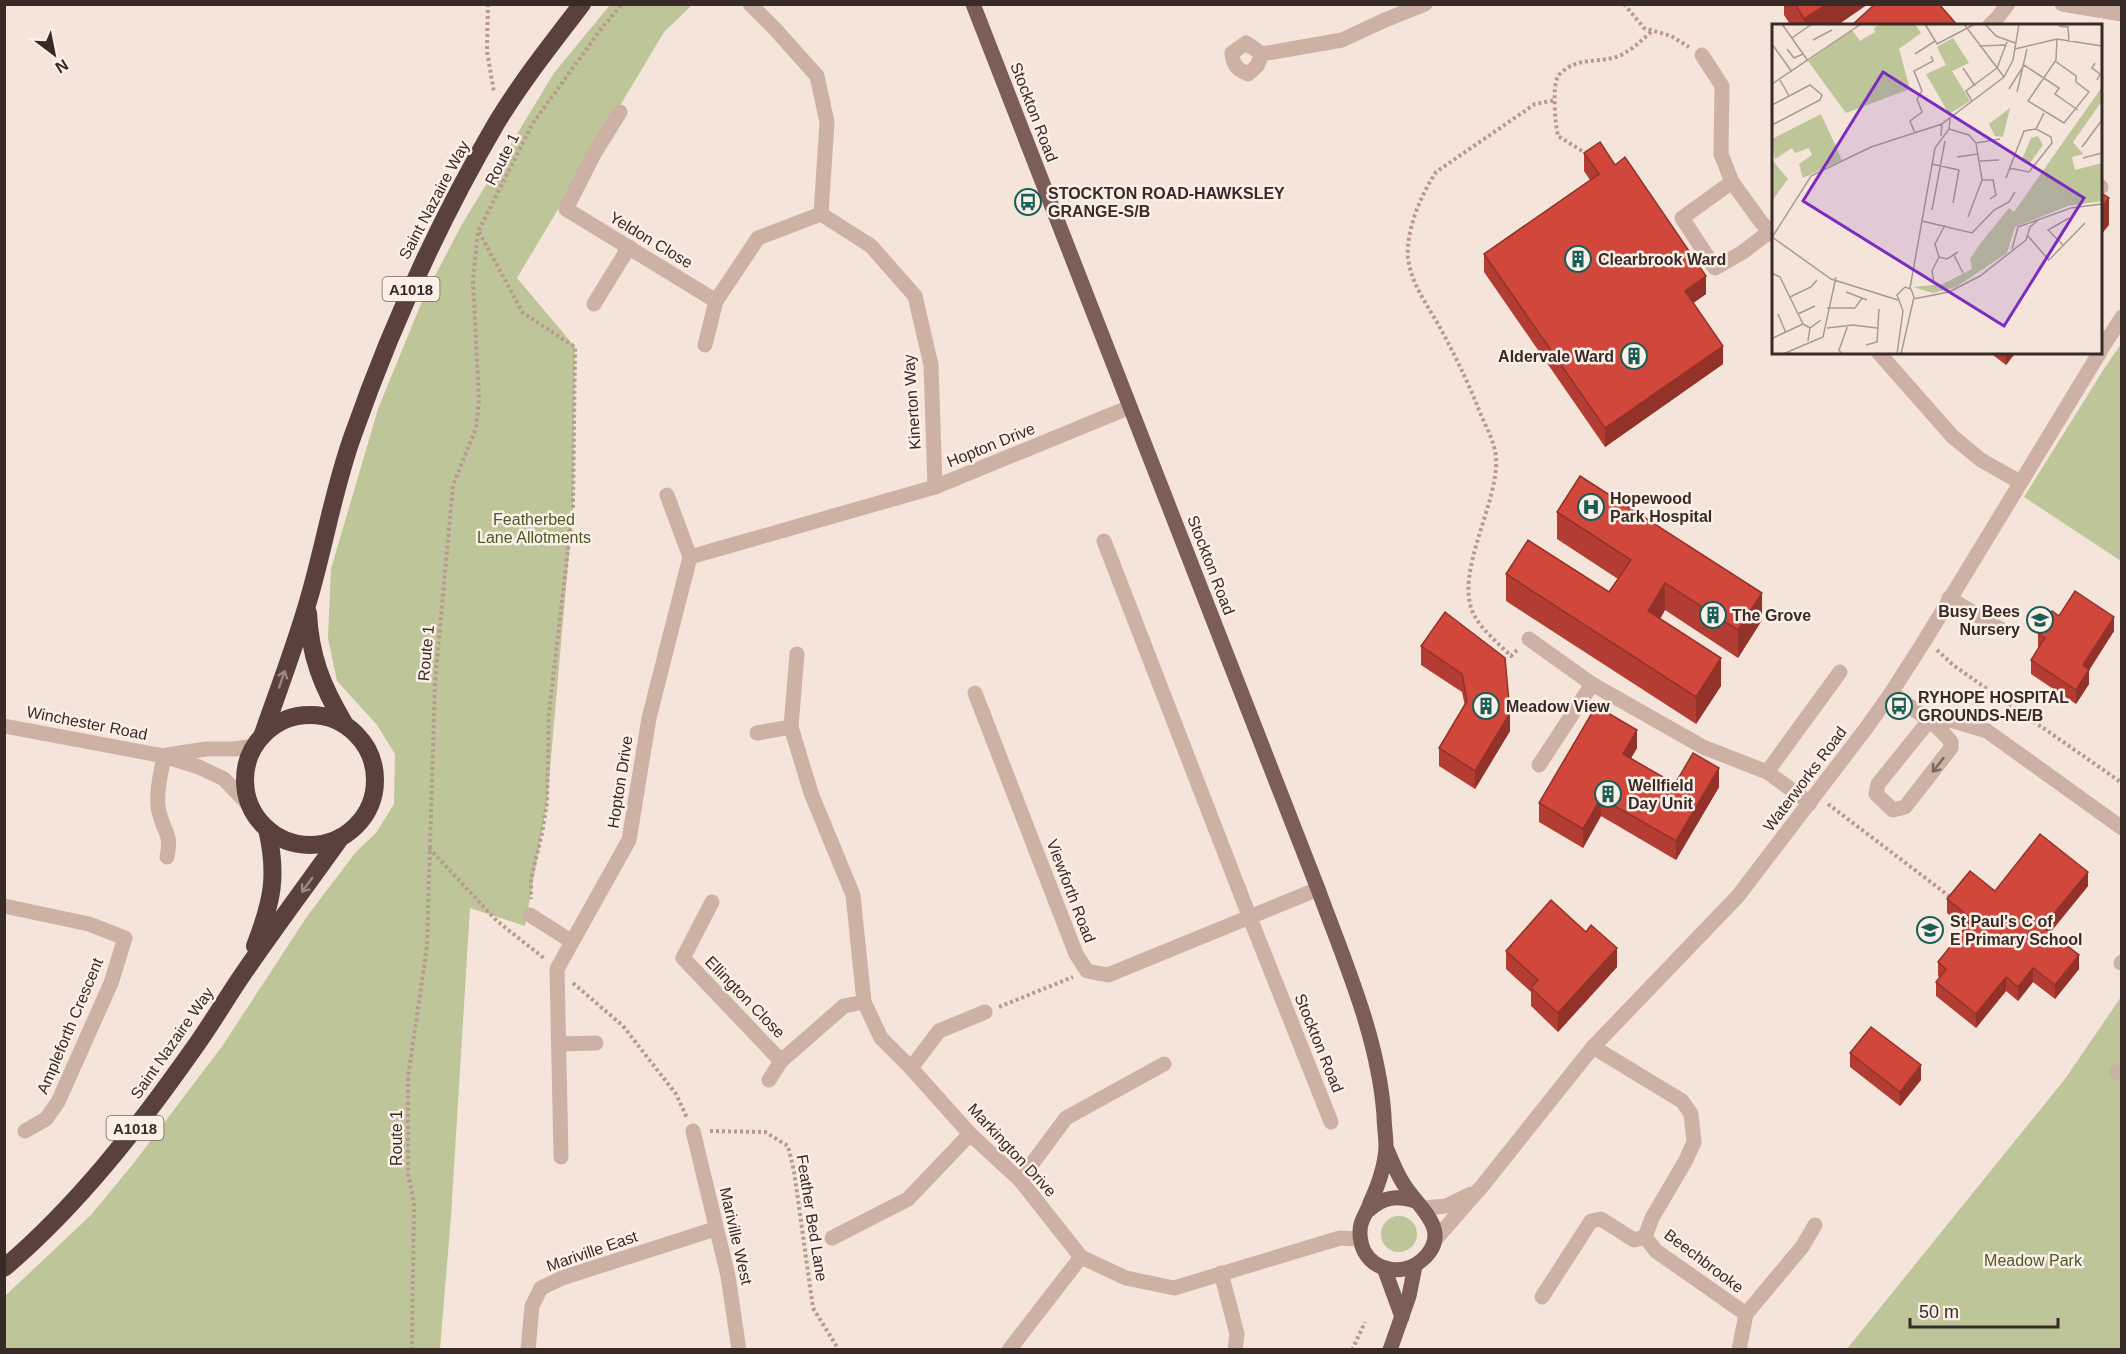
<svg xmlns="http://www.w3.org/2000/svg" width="2126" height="1354" font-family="Arial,sans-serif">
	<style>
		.green { fill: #bdc599 }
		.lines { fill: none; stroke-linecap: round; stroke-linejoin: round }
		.path { stroke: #b99a8f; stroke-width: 4; stroke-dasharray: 3 3; stroke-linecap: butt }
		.minor { stroke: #cdb1a5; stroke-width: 15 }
		.major { stroke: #7c5d57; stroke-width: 15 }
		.highway { stroke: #5a413d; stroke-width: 18 }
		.wall { fill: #b43d33 }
		.shaded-wall { fill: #923229 }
		.building { fill: #d1473b; stroke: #923229; stroke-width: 1.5 }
		.oneway { stroke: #9a8781 }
		.oneway2 { stroke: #7b6760 }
		.labels { text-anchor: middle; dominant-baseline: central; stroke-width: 5; stroke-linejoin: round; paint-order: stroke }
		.shield { fill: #fbefe7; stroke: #726561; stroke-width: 1.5 }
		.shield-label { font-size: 15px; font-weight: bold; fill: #382a27 }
		.street-label { font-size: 16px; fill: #382a27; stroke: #fbefe7 }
		.poi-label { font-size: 16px; font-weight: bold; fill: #382a27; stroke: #fbefe7; text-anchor: start }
		.park-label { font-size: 16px; fill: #4f5928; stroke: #fbefe7 }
		.inset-road { fill: none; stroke: #a99a92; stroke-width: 1.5 }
		.view { fill: #7b2cbf; fill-opacity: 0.15; stroke: #7b2cbf; stroke-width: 3 }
		.inset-edge { fill: none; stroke: #382a27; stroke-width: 3 }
	</style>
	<rect width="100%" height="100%" fill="#f4e4da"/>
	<g class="green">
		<polygon points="610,5 692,5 664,32 517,278 575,347 573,507 547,803 525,926 470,908 451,1216 440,1349 5,1350 5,1296 91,1215 133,1164 223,1045 308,915 356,852 376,833 394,804 395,754 377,725 337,681 328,638 331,569 378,409 423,299 461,226 554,73"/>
		<polygon points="2121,344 2121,561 2024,497 2104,369"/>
		<polygon points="2121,997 2121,1349 1846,1350 2065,1079"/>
		<circle cx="1399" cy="1234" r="18"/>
	</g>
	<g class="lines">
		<g class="path">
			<polyline points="488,4 487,51 494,93"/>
			<polyline points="1624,4 1644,28 1671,36 1689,47"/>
			<path d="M1587,154L1558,136C1555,123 1552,87 1558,76C1561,72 1569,66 1573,65C1587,59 1603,62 1619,56C1632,50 1641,41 1652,31"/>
			<polyline points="479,232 523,313 575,347 573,507 549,713 547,803 542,834 531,879 531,899"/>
			<path d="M1517,650L1511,656C1498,643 1482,630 1474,615C1453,574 1499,503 1496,458C1495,443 1487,429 1481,415C1469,384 1454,353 1438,324C1426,303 1411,283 1408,258C1406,229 1421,195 1436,172L1535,104L1556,100"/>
			<polyline points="1937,650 1953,665 2122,783"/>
			<polyline points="1828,804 1953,899"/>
			<polyline points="429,848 497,921 545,959"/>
			<polyline points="573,983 623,1026 676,1094 687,1118"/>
			<polyline points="999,1007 1073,977"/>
			<polyline points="710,1131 765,1132 788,1146 794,1171 813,1308 839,1350"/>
			<polyline points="412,1350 414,1202 408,1174 408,1077 427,946 435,682 453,485 476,428 479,400 473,280 478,232 533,123 601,29 622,4"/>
			<polyline points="1352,1350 1365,1322"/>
		</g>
		<g class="minor">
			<polyline points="750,4 775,29 817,76 827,122 821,214"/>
			<polyline points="2062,4 2122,14"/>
			<polyline points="1989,26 1998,17 2008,4"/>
			<path d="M1262,54L1257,66L1248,74C1237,69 1233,66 1232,53L1246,43L1262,54L1342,40L1385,20L1425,4"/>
			<polyline points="1702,55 1722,86 1721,154 1732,182 1761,222 1774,236"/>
			<polyline points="620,112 594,154 566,209 716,301"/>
			<polyline points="1732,182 1682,218 1715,268 1743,252 1769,232"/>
			<polyline points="2100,186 2101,187"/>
			<polyline points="821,214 871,246 915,296 931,365 935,487"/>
			<polyline points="594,304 629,247"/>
			<polyline points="705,345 716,301 758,238 821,214"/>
			<polyline points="2100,351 2122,317"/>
			<polyline points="1878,352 1953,437 1981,460 2020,482"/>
			<polyline points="667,495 690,557"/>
			<polyline points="1104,541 1250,918 1331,1122"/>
			<polyline points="1949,598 2000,629"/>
			<polyline points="1529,639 1592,684 1703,747 1767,772 1810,803"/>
			<polyline points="797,654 791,727 811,793 853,895 864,1002 881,1038 911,1068 970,1134 1020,1180 1081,1257 1126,1278 1174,1288 1340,1238 1360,1239"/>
			<polyline points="975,693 1076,954 1087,971 1108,975 1318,889"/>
			<path d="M1891,693C1910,707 1938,724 1951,742V748L1905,807L1893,810L1876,794L1878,784L1928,722L1950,720L1987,731L2122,828"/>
			<polyline points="4,726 164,756 199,767 224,779 249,805"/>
			<polyline points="757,733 791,727"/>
			<polyline points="167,755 206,749 234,749 254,746"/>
			<path d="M164,756C161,773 155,795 159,812C164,833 172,833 167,857"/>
			<polyline points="1539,765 1592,684"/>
			<polyline points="1767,772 1840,672"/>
			<polyline points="712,902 683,958 781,1061 844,1006 864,1002"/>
			<polyline points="4,906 89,924 125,938 111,983 58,1102 46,1119 25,1131"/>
			<polyline points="530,915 571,941"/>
			<polyline points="2121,963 2122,962"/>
			<polyline points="560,1044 596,1043"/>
			<polyline points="1593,1047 1682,1101 1691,1114 1694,1142 1686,1160 1652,1218 1645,1237 1656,1251 1746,1314 1739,1350"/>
			<polyline points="911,1068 939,1031 985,1012"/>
			<polyline points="2116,1072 2122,1074"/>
			<polyline points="769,1080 781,1061"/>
			<polyline points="693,1131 728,1276 739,1350"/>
			<polyline points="561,1157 557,969 629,840 649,718 690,557 935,487 1130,407"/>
			<polyline points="1020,1180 1066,1118 1164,1064"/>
			<polyline points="1425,1208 1446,1206 1471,1194"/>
			<polyline points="832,1238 908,1199 970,1134"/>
			<polyline points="1434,1241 1483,1185 1593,1047 1738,896 1867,727 1891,693 1925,640 2100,352"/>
			<polyline points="1221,1273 1237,1334 1235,1350"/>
			<polyline points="1542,1297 1591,1221 1601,1219 1634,1240 1645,1237"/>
			<polyline points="1746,1314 1802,1247 1815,1225"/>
			<polyline points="528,1350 532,1306 541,1288 562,1278 715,1229"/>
			<polyline points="1009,1350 1081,1257"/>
		</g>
		<g class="major">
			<path d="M973,4L1318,889C1345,963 1378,1036 1384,1115C1384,1125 1386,1136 1386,1147C1385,1166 1378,1186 1370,1203C1368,1210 1363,1217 1361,1224C1359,1232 1360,1243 1364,1251C1376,1273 1405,1275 1422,1260C1455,1231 1417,1207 1403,1183C1396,1172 1391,1159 1386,1147"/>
			<path d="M1369,1210C1383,1197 1397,1195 1415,1201"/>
			<polyline points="1384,1268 1402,1317"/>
			<polyline points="1390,1350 1409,1296 1415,1266"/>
		</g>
		<g class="highway">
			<path d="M308,613C310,656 322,686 344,723"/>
			<circle cx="310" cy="780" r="65"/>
			<path d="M263,734C278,691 294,649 307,605C324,549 333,490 353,435C391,327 439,221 497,122C522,81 552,43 582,4"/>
			<path d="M255,946C272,902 278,876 267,829"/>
			<path d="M4,1268C77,1206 137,1129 192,1051C211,1025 227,997 245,971C276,926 309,882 341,837"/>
		</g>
	</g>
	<g class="wall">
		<polygon points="1784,4 1868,4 1836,26 1791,26 1784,15"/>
		<polygon points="1584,153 1706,294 1693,303 1723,364 1605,447 1484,272 1484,254 1590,180 1584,171"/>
		<polygon points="1989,352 2016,352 2006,365"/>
		<polygon points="1557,512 1762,620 1738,658 1665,610 1660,619 1721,686 1696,724 1506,601 1506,574 1609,592 1618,579 1557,539"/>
		<polygon points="1445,612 1510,731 1475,789 1439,766 1439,748 1465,706 1462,692 1421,665 1421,646"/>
		<polygon points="2059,616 2114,631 2089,669 2089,684 2076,704 2031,674 2031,660 2039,648 2038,647 2038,633"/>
		<polygon points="1637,748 1631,758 1675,784 1719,787 1676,860 1601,816 1583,848 1539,822 1539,803"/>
		<polygon points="2088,886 2050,933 2079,969 2055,999 2033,982 2018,1001 2006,991 1976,1028 1936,996 1936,982 1940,978 1938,976 1938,962 1965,928 1947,913 1947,899 1995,891"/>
		<polygon points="1506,951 1617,967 1558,1032 1531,1006 1531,992 1506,969"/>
		<polygon points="1850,1053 1921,1080 1900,1106 1850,1067"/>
	</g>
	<g class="shaded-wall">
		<polygon points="1827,4 1868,4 1836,26 1804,26 1804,19"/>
		<polygon points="2109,198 2109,225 2100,236 2100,209"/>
		<polygon points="1706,276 1706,294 1685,309 1685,291"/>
		<polygon points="1723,346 1723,364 1605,447 1605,428"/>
		<polygon points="2006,352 2016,352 2006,365"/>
		<polygon points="1665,583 1665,610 1648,638 1648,611"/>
		<polygon points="1762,593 1762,620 1738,658 1738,630"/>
		<polygon points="2114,617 2114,631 2083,680 2083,665"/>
		<polygon points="1721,658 1721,686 1696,724 1696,697"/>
		<polygon points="2089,670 2089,684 2076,704 2076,690"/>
		<polygon points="1510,713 1510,731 1475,789 1475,771"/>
		<polygon points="1637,730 1637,748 1623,772 1623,754"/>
		<polygon points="1719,768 1719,787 1676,860 1676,841"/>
		<polygon points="1601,798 1601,816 1583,848 1583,829"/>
		<polygon points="2088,872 2088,886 2043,941 2043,927"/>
		<polygon points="1617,948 1617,967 1558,1032 1558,1013"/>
		<polygon points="2079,955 2079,969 2055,999 2055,985"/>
		<polygon points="2033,968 2033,982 2018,1001 2018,987"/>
		<polygon points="2006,977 2006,991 1976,1028 1976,1014"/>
		<polygon points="1921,1065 1921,1080 1900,1106 1900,1092"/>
	</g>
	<g class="building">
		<polygon points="1795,4 1827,4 1804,19"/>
		<polygon points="1875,4 1939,4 1958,26 1851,26"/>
		<polygon points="1600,142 1615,165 1625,157 1706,276 1685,291 1723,346 1605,428 1484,254 1599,174 1584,153"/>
		<polygon points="2100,192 2109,198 2100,209"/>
		<polygon points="1580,476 1762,593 1738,630 1665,583 1648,611 1721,658 1696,697 1506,574 1528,540 1609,592 1631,560 1557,512"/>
		<polygon points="2075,591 2114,617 2083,665 2089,670 2076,690 2031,660 2045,638 2038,633 2052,611 2059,616"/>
		<polygon points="1445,612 1505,658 1510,713 1475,771 1439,748 1467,701 1462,674 1421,646"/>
		<polygon points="1596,706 1637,730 1623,754 1675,784 1693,753 1719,768 1676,841 1601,798 1583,829 1539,803"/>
		<polygon points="2040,834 2088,872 2043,927 2079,955 2055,985 2033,968 2018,987 2006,977 1976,1014 1936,982 1946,969 1938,962 1972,919 1947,899 1970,871 1995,891"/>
		<polygon points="1551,900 1586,932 1591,925 1617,948 1558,1013 1531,988 1538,980 1506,951"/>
		<polygon points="1871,1027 1921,1065 1900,1092 1850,1053"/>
	</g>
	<defs><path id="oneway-shaft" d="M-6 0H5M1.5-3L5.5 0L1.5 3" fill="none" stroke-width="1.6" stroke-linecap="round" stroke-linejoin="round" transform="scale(1.5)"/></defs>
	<g class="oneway">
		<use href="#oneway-shaft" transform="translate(282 679) rotate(-71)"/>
		<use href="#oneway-shaft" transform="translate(307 885) rotate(126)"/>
	</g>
	<use class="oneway2" href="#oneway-shaft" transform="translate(1938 765) rotate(128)"/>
	<defs>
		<symbol id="bus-ring" viewBox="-11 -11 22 22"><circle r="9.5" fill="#fbefe7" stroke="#185e57" stroke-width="1.5"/><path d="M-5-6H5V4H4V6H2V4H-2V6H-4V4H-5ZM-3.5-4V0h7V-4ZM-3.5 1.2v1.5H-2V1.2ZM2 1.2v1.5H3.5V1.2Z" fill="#185e57"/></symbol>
		<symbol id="building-ring" viewBox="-11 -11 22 22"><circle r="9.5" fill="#fbefe7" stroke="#185e57" stroke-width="1.5"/><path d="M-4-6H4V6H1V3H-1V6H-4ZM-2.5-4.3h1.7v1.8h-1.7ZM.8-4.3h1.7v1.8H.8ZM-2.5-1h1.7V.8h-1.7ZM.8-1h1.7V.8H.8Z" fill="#185e57"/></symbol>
		<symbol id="hospital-ring" viewBox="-11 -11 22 22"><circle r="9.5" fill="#fbefe7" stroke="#185e57" stroke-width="1.5"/><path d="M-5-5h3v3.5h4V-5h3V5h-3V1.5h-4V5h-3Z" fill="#185e57"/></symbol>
		<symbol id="school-ring" viewBox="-11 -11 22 22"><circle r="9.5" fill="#fbefe7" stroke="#185e57" stroke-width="1.5"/><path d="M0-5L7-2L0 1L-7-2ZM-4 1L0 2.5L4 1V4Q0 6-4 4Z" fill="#185e57"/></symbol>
	</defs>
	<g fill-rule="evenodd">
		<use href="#bus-ring" x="1013" y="187" width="30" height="30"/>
		<use href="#building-ring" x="1563" y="244" width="30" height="30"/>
		<use href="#building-ring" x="1619" y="341" width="30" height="30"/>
		<use href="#hospital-ring" x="1576" y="492" width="30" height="30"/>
		<use href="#building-ring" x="1698" y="600" width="30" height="30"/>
		<use href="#school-ring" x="2025" y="605" width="30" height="30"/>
		<use href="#building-ring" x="1471" y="691" width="30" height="30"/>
		<use href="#bus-ring" x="1884" y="691" width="30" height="30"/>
		<use href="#building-ring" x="1593" y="779" width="30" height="30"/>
		<use href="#school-ring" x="1915" y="915" width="30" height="30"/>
	</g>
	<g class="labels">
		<g class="shield">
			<rect x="382.5" y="277" width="57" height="24" rx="4.5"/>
			<rect x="106.5" y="1116" width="57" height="24" rx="4.5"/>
		</g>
		<g class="shield-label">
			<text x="411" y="289">A1018</text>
			<text x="135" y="1128">A1018</text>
		</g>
		<g class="street-label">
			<text transform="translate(1034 112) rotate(69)">Stockton Road</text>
			<text transform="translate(502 159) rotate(-63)">Route 1</text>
			<text transform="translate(434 200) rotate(-62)">Saint Nazaire Way</text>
			<text transform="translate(651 240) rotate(31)">Yeldon Close</text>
			<text transform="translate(912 402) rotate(-94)">Kinerton Way</text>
			<text transform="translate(991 445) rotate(-22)">Hopton Drive</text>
			<text transform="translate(1211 565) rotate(69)">Stockton Road</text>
			<text transform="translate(426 653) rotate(-85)">Route 1</text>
			<text transform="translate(87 723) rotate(11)">Winchester Road</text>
			<text transform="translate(1805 779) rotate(-53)">Waterworks Road</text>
			<text transform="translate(620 782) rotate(-81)">Hopton Drive</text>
			<text transform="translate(1071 891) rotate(69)">Viewforth Road</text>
			<text transform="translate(745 997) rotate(46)">Ellington Close</text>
			<text transform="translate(70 1026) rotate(-67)">Ampleforth Crescent</text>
			<text transform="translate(172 1043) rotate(-55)">Saint Nazaire Way</text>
			<text transform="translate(1319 1043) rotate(68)">Stockton Road</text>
			<text transform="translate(396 1138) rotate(-90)">Route 1</text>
			<text transform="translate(1012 1150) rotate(47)">Markington Drive</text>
			<text transform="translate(812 1218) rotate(81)">Feather Bed Lane</text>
			<text transform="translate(736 1236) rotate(77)">Mariville West</text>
			<text transform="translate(592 1251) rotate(-19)">Mariville East</text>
			<text transform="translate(1704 1261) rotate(37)">Beechbrooke</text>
		</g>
		<g class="poi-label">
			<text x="1048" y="193">STOCKTON ROAD-HAWKSLEY<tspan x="1048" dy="18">GRANGE-S/B</tspan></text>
			<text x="1598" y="259">Clearbrook Ward</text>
			<text x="1614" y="356" text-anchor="end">Aldervale Ward</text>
			<text x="1610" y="498">Hopewood<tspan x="1610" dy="18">Park Hospital</tspan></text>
			<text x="2020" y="611" text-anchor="end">Busy Bees<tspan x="2020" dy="18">Nursery</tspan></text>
			<text x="1732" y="615">The Grove</text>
			<text x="1918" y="697">RYHOPE HOSPITAL<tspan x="1918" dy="18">GROUNDS-NE/B</tspan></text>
			<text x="1506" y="706">Meadow View</text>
			<text x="1628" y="785">Wellfield<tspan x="1628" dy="18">Day Unit</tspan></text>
			<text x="1950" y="921">St Paul's C of<tspan x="1950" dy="18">E Primary School</tspan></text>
		</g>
		<g class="park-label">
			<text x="534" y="519">Featherbed<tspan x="534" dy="18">Lane Allotments</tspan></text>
			<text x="2033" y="1260">Meadow Park</text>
		</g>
	</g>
	<g transform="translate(1772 24)">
		<rect width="330" height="330" fill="#f4e4da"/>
		<path d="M108,0H143L149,9L127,25L138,65L74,89L36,37L80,6L88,17L103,8L102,4ZM181,14L197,39L180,47L198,77L177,90L154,50L174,41L165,23ZM330,63V77L301,118L311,130L300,133L303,146L330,139V177L296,182L243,203L235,229L184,263L161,269L141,263L171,260L200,245L198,235L208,220L237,184L242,188ZM238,84L231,113L223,112L217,100ZM49,90L70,136L31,154L27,140L40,131L37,124L23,129L20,124L3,135L0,115ZM266,112L271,121L258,139L250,135L259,114ZM0,136L16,155L0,177Z" fill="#bdc599"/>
		<path class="inset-road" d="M10,0L36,37M153,0L165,20L203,0M192,0L232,53M213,0L224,12L243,19M287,2L296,3L297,17M20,14L40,0M41,16L60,6M0,20L20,48M207,22L233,21M15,25L22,34L31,30M243,25L285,15L330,22M143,30L163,17M283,37L304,52V58L317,68L292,99L256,77L284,36L285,15M323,39L320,44L328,50L325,56M191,44L203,62M225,44L235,18M8,56L17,72M0,60L89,0M237,65L252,41L287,64L283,70L306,86M245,68L255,25M200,77L194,67L225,44M0,81L38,61L50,71L48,76L0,101M177,105L197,111L204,119L210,156L196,193M143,109L138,97L150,88L145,75L150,67L142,47L161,37L159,32M169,112L170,100L232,53L241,36L247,0M204,119L228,115M310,123L330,96M185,133L206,130M311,134L330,129M208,137L227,136M160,140L187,146L181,179M237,144L257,148L280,119L279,113L264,105L272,89M234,154L252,107L264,105M210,156H221L224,171L218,175M160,186L173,117M150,197L200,209L222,186L237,178L243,168M1,212L39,152L99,123L170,100M256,212L277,236L313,199M0,213L59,255L126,276M291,221L276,206L297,194M240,225L246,203L299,184L330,180M182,231L191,249M167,233L163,220L173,201M167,233L175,235L186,228M0,249L8,253L31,300L38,304M162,260L160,247L167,233M138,264L163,124L177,105L178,95M74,268L95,276M18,273L39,263L45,256M141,275L177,268L208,252L254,216L258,203L266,196M55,284H83L90,274M6,290L14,309M26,290L43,282M55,304L81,301L105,304M1,314L31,300M36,317L38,304L49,296M94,321L105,318L107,285M11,330L51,313L64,253M70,330L67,326L76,301M125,330L131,287L125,271L133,263L139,265L142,273L129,330"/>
		<path class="view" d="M111,48L312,174L232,302L31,177Z"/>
		<rect width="330" height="330" class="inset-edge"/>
	</g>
	<rect width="2126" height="1354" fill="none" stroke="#382a27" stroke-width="12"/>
	<g transform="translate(54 54) rotate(148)" stroke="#fbefe7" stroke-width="4.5" paint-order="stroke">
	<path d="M0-4.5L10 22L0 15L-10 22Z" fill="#382a27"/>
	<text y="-9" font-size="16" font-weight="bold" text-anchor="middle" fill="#382a27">N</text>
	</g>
	<path d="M1910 1318v9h148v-9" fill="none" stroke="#382a27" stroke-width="3"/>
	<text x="1919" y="1318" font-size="18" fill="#382a27" stroke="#fbefe7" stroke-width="4.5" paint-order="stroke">50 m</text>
</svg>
